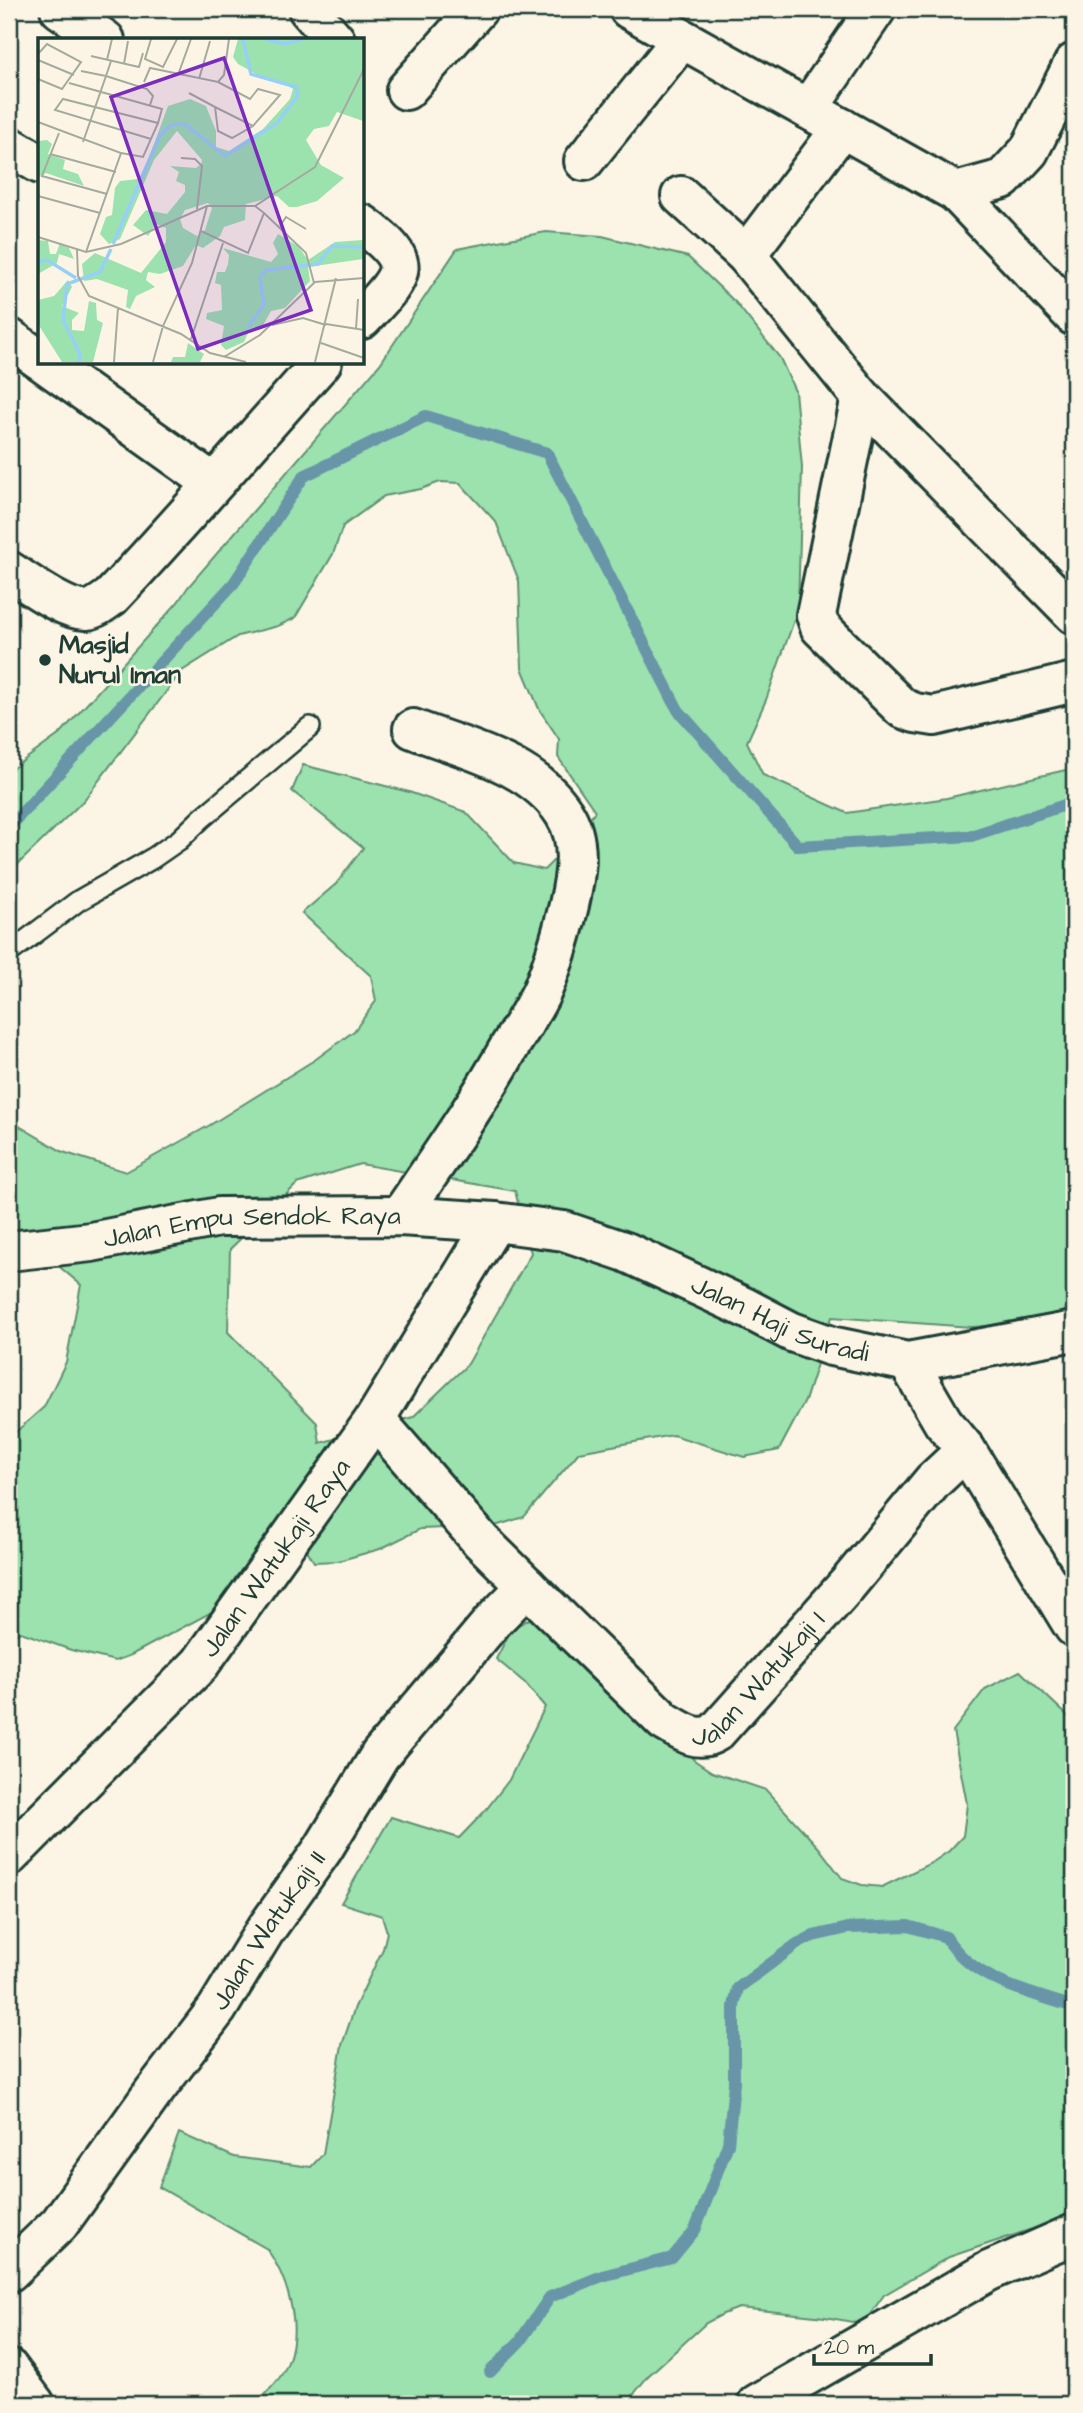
<svg xmlns="http://www.w3.org/2000/svg" width="1083" height="2413" font-family="'Architects Daughter',sans-serif">
	<style>
		.green { fill: #9ce2af; stroke: #5e9072; stroke-width: 2; fill-rule: evenodd }
		.lines { fill: none; stroke-linecap: round; stroke-linejoin: round }
		.stream { stroke: #6795a8; stroke-width: 12 }
		.lane-casing { stroke: #1f3d34; stroke-width: 24 }
		.street-casing { stroke: #1f3d34; stroke-width: 44 }
		.secondary-casing { stroke: #1f3d34; stroke-width: 44 }
		.lane { stroke: #fcf5e5; stroke-width: 19 }
		.street { stroke: #fcf5e5; stroke-width: 38 }
		.secondary { stroke: #fcf5e5; stroke-width: 38 }
		.poi-dot { fill: #1f3d34; stroke: #fcf5e5; stroke-width: 2.5 }
		.labels { text-anchor: middle; dominant-baseline: central; stroke-width: 5; stroke-linejoin: round; paint-order: stroke }
		.poi-label { font-size: 26px; font-weight: bold; fill: #1f3d34; stroke: #fcf5e5; text-anchor: start }
		.street-label { font-size: 26px; fill: #1f3d34; stroke: #fcf5e5 }
		.inset-river { fill: none; stroke: #97d0f6; stroke-width: 3.5 }
		.inset-road { fill: none; stroke: #a4ab9e; stroke-width: 2 }
		.view { fill: #7b2cbf; fill-opacity: 0.15; stroke: #7b2cbf; stroke-width: 3.5 }
		.inset-edge { fill: none; stroke: #1f3d34; stroke-width: 3.5 }
	</style>
	<rect width="100%" height="100%" fill="#fcf5e5"/>
	<filter id="ink" filterUnits="userSpaceOnUse"><feTurbulence type="fractalNoise" baseFrequency=".0143" numOctaves="2"/><feDisplacementMap in="SourceGraphic" scale="14" xChannelSelector="R" yChannelSelector="G"/><feConvolveMatrix kernelMatrix="1 2 1 2 8 2 1 2 1" color-interpolation-filters="sRGB"/></filter>
	<g filter="url(#ink)">
		<g class="green">
			<path d="M546,232L602,236L688,257L736,303L780,358L795,391L802,467L798,609L766,700L747,742L763,775L847,813L947,798L1074,768V1333L1020,1325L971,1327L832,1317L805,1401L779,1450L744,1457L673,1435L579,1452L524,1517L495,1526L420,1529L380,1549L338,1561L314,1562L285,1512L246,1573L224,1601L210,1613L131,1655L115,1661L71,1650L21,1632L9,1637V1438L44,1407L66,1362L81,1285L9,1224V1120L63,1152L126,1172L210,1125L316,1059L354,1031L376,1001L371,976L302,913L336,884L363,848L292,791L303,765L409,792L466,812L514,863L544,870L571,843L595,811L558,757L559,739L539,709L522,668L519,581L496,522L460,483L440,482L421,489L384,496L343,526L333,554L295,618L278,626L238,636L182,671L84,800L9,873V771L60,734L178,602L188,587L380,364L457,249ZM360,1164L515,1191L531,1253L468,1364L413,1417L320,1443L317,1423L228,1332L230,1249L297,1184Z"/>
			<path d="M537,1615L670,1735L694,1760L712,1772L766,1790L819,1848L842,1878L862,1885L882,1887L933,1862L949,1851L963,1836L967,1804L953,1731L985,1689L1020,1671L1074,1722V2215L949,2257L884,2295L863,2324L825,2317L739,2308L723,2314L706,2323L648,2376L626,2404H254C267,2392 282,2379 288,2362C302,2326 288,2279 267,2249L159,2187L179,2133L234,2157L311,2167L323,2154L342,2045L355,2007L383,1949L387,1932L382,1916L341,1903L391,1817L459,1838L485,1811L509,1780L545,1707L525,1683L496,1659L512,1628Z"/>
		</g>
		<g class="lines">
			<g class="stream">
				<polyline points="9,827 234,583 304,476 426,416 547,453 678,710 798,846 971,836 1074,802"/>
				<path d="M490,2372L520,2341L550,2297L602,2276L672,2258L695,2230L728,2144L734,2083V2006L738,1988L797,1944L813,1936L848,1928L908,1926L946,1937C973,1981 1027,1992 1074,2007"/>
			</g>
			<defs>
				<polyline id="lane" points="9,953 78,901 153,858 179,840 202,818 310,727"/>
				<g id="street">
					<polyline points="60,9 105,40"/>
					<polyline points="308,9 335,40"/>
					<polyline points="629,9 956,192 1003,179 1029,151 1074,63"/>
					<polyline points="406,90 478,9"/>
					<polyline points="808,109 876,9"/>
					<polyline points="9,146 40,164"/>
					<polyline points="584,161 682,39"/>
					<polyline points="956,192 1074,316"/>
					<polyline points="681,196 746,255 861,397 816,615 820,627 902,708 915,713 934,716 1074,682"/>
					<path d="M362,224C418,264 403,275 362,319"/>
					<polyline points="746,255 842,128"/>
					<polyline points="9,338 40,360"/>
					<polyline points="43,362 213,483"/>
					<polyline points="861,397 1074,614"/>
					<path d="M9,571C27,582 66,612 87,610C95,609 104,602 111,597C183,521 251,441 322,362"/>
					<path d="M400,1216C438,1160 477,1105 510,1046C521,1028 533,1010 542,991C554,963 562,934 569,905C576,874 582,841 564,813C532,763 465,749 413,729"/>
					<path id="s1" d="M375,1419L481,1541L664,1721C681,1731 698,1744 716,1732L847,1585L933,1481L966,1450L943,1422L908,1362"/>
					<polyline points="966,1450 1074,1627"/>
					<path id="s2" d="M9,1856L200,1664L375,1419L495,1222"/>
					<path id="s3" d="M9,2272L59,2224L153,2093L217,2009L264,1932L323,1849L380,1755L492,1622L527,1586"/>
					<polyline points="757,2404 989,2271 1074,2234"/>
				</g>
				<g id="secondary">
					<path id="s4" d="M9,1251L91,1242L219,1217L400,1216L495,1222L564,1231L626,1252L746,1308L792,1332L831,1346L908,1362L1074,1331"/>
					<polyline points="9,2369 35,2404"/>
				</g>
			</defs>
			<use href="#lane" class="lane-casing"/>
			<use href="#street" class="street-casing"/>
			<use href="#secondary" class="secondary-casing"/>
			<use href="#lane" class="lane"/>
			<use href="#street" class="street"/>
			<use href="#secondary" class="secondary"/>
		</g>
	</g>
	<circle class="poi-dot" cx="45" cy="660" r="7"/>
	<g class="labels">
		<g class="poi-label">
			<text x="59" y="645">Masjid<tspan x="59" dy="30">Nurul Iman</tspan></text>
		</g>
		<g class="street-label">
			<text stroke="none"><textPath href="#s4" startOffset="245">Jalan Empu Sendok Raya</textPath></text>
			<text stroke="none"><textPath href="#s4" startOffset="793">Jalan Haji Suradi</textPath></text>
			<text stroke="none"><textPath href="#s2" startOffset="401">Jalan Watukaji Raya</textPath></text>
			<text stroke="none"><textPath href="#s1" startOffset="541">Jalan Watukaji I</textPath></text>
			<text stroke="none"><textPath href="#s3" startOffset="430">Jalan Watukaji II</textPath></text>
		</g>
	</g>
	<g transform="translate(38 38)">
		<rect width="326" height="326" fill="#fcf5e5"/>
		<path d="M200,1H325V83L299,74L291,88L276,91L268,102L283,127L306,140L279,163L259,169H251L239,158L208,166L207,182L186,189L182,198L165,210L158,207L145,228L122,236L110,234L108,242L117,249L98,258L92,271L88,269L90,252L59,241L46,243L44,226L57,215L103,235L128,204V190L118,186L110,198L95,187L108,172L129,176L147,154V147L138,143L141,134L132,128L158,130L163,126L164,122L139,93L116,122L82,201L71,206L62,196L68,179L74,177L77,150L82,143L100,141L106,133L130,68L152,61L168,68L178,93V109L191,113L225,91L252,61L255,51L246,45L227,41L200,26L195,19ZM170,165L174,170L167,192L159,198L145,190L142,181L147,172ZM9,102L14,106L10,116L27,122L25,131L40,136L46,148L8,135L0,139V103ZM240,196L260,208L270,222L297,204L325,202V221L270,229L272,243L247,270L233,273L223,291L211,293L206,304L188,312L183,307L186,288L168,281L169,275L184,272L183,247L177,245L179,234H187L190,226L191,217L185,210L233,224L240,216L235,205ZM0,202L10,203L12,216H18L22,205L31,210L36,221L21,216L19,225L0,236ZM30,242L34,249L24,268L41,275L34,282V292L46,293L51,263L58,265L59,282L65,285L55,324H24L0,286V262L16,258ZM150,305L166,316L162,324H133L135,319H147Z" fill="#9ce2af" fill-rule="evenodd"/>
		<path class="inset-river" d="M227,1L247,6L265,1M75,206L122,97L133,87L147,86L187,118L239,85L260,58L258,49L213,36L205,1M0,224L9,222L38,240M210,289L226,267L222,240L228,232L280,226L294,208L326,209M41,324L42,316L25,282L29,246L62,234L73,211"/>
		<path class="inset-road" d="M113,1L107,21L125,29L139,1M0,16L9,6L43,24L24,51L0,41M53,18L101,29L105,15M0,22L36,37M69,22L74,1M73,23L68,38L109,51L115,58L112,67M86,26L90,3M43,33L68,38L45,104M140,37L153,1M161,41L172,3M106,44L112,30L180,44L186,37L191,1M31,45L124,71L120,85L25,61L17,72L113,101M151,55L177,69L180,93L194,100L215,88L242,57L220,51L212,61L180,44M177,69L215,88M0,84L83,115L48,214M21,95L4,138L69,156M83,115L105,119L120,85M12,116L78,134M143,120L157,121L164,128L159,171M0,158L62,175M226,175L268,215L276,245M242,188L248,179L268,191M163,193L210,215L226,175L217,168M0,199L48,214L83,206L169,168H217L277,129L326,31M39,212L40,238L51,258L143,296L172,315L208,324M288,286L326,292M234,287L265,280L288,287M318,291L320,261M153,301L185,205M283,305L326,320M186,319L222,297L277,244L326,240M76,324L80,270M115,324L125,288L154,225L169,168M277,324L298,240"/>
		<path class="view" d="M186,20L273,272L160,311L73,59Z"/>
		<rect width="326" height="326" class="inset-edge"/>
	</g>
	<rect width="1083" height="2413" fill="none" stroke="#fcf5e5" stroke-width="35"/>
	<rect x="18" y="18" width="1048" height="2378" fill="none" stroke="#1f3d34" stroke-width="2.5" filter="url(#ink)"/>
	<path d="M814 2354v10h117v-10" fill="none" stroke="#1f3d34" stroke-width="3.5"/>
	<text x="824" y="2354" font-size="21" fill="#1f3d34" stroke="#fcf5e5" stroke-width="5" paint-order="stroke">20 m</text>
</svg>
